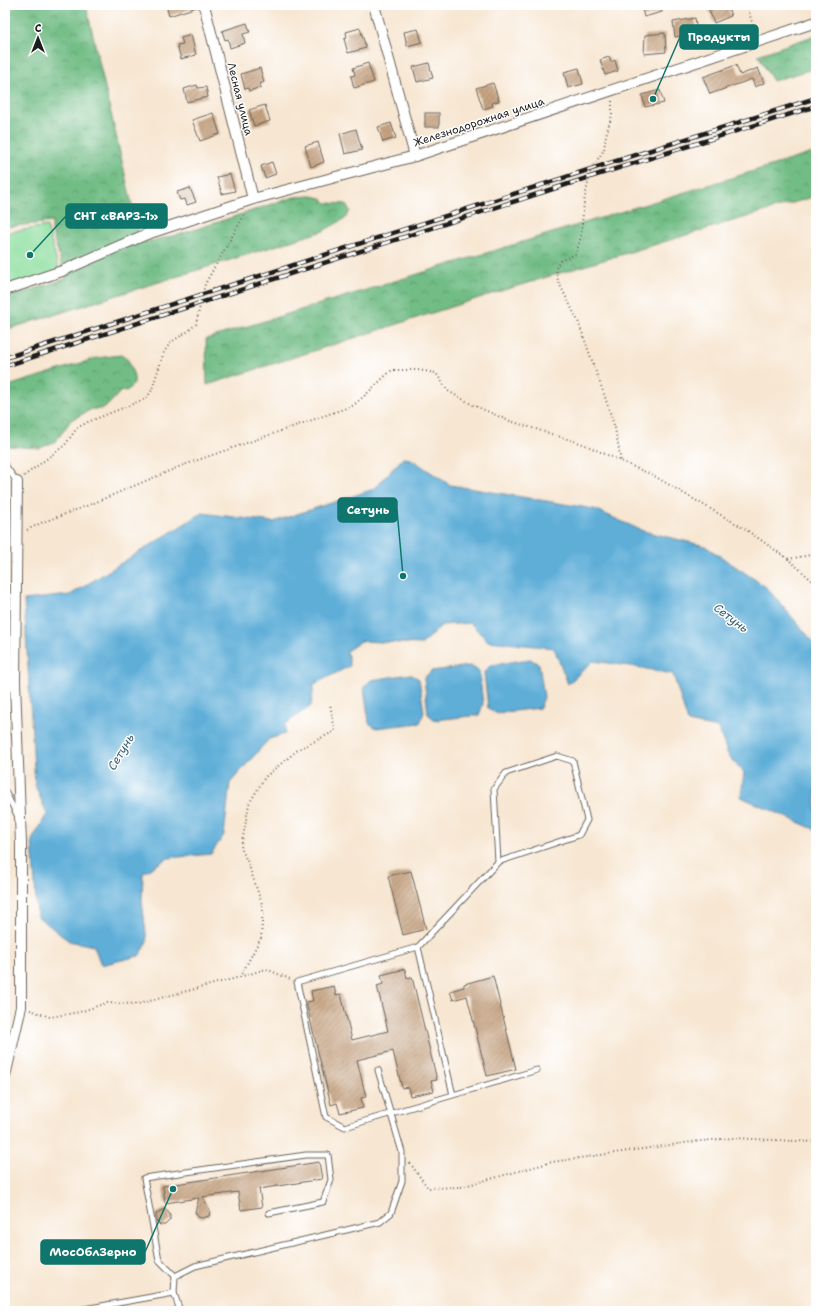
<svg xmlns="http://www.w3.org/2000/svg" width="821" height="1316" font-family="'Shantell Sans',sans-serif">
	<style>
		.forest { fill: url(#forest-crowns); stroke: #476c51 }
		.garden { fill: #8dde9f; stroke: #547d5e }
		.water { fill: #5eaed8; stroke: #3d657a }
		.building { fill: url(#building-hatch) }
		.lines { fill: none; stroke-linecap: round; stroke-linejoin: round }
		.service-casing { stroke: #69635b; stroke-width: 7 }
		.minor-casing { stroke: #69635b; stroke-width: 12 }
		.path { stroke: #69635b; stroke-width: 2; stroke-dasharray: 1 3; stroke-linecap: butt }
		.service { stroke: #fff; stroke-width: 5 }
		.minor { stroke: #fff; stroke-width: 10 }
		.rail-casing { stroke: #1c1c1c; stroke-width: 4.5 }
		.rail { stroke: #fff; stroke-width: 3; stroke-dasharray: 9; stroke-linecap: butt }
		.labels { text-anchor: middle; dominant-baseline: central; stroke-width: 3; stroke-linejoin: round; paint-order: stroke }
		.street-label { font-size: 11px; fill: #1c1c1c; stroke: #fff }
		.water-label { font-size: 12px; font-style: italic; fill: #3a5e71; stroke: #fff }
		.leader { fill: none; stroke: #0f766e; stroke-width: 1.5 }
		.callout-dot { fill: #0f766e; stroke: #fff; stroke-width: 1.5 }
		.callout { fill: #0f766e; stroke: #0f766e; stroke-width: 1.5 }
		.callout-label { font-size: 12px; text-anchor: middle; font-weight: bold; fill: #fff }
	</style>
	<defs>
		<pattern id="forest-crowns" width="20" height="18" patternUnits="userSpaceOnUse"><rect width="20" height="18" fill="#72bd86"/><path d="M2 6a3 3 0 1 1 6 0M12 15a3 3 0 1 1 6 0" fill="none" stroke="#5d996d"/></pattern>
		<pattern id="building-hatch" width="6" height="6" patternUnits="userSpaceOnUse"><rect width="6" height="6" fill="#c6a381"/><path d="M-1 1l2-2M0 6l6-6M5 7l2-2" fill="none" stroke="#a08469"/></pattern>
	</defs>
	<rect width="100%" height="100%" fill="#fff"/>
	<filter id="ink" filterUnits="userSpaceOnUse"><feTurbulence type="fractalNoise" baseFrequency=".025" numOctaves="2"/><feDisplacementMap in="SourceGraphic" scale="8" xChannelSelector="R" yChannelSelector="G"/><feConvolveMatrix kernelMatrix="1 2 1 2 8 2 1 2 1" color-interpolation-filters="sRGB"/></filter>
	<filter id="wash" filterUnits="userSpaceOnUse"><feTurbulence type="fractalNoise" baseFrequency=".012" numOctaves="4" result="noise"/><feDisplacementMap in="SourceGraphic" scale="16" xChannelSelector="R" yChannelSelector="G"/><feGaussianBlur stdDeviation="0.9" result="paint"/><feColorMatrix in="noise" values="0 0 0 0 0 0 0 0 0 0 0 0 0 0 0 0 0 1.4 0 .05"/><feComposite in="paint" operator="in"/></filter>
	<g filter="url(#wash)">
		<rect width="100%" height="100%" fill="#f7e6d1"/>
		<g class="forest">
			<path d="M5,5H86L133,209C138,218 137,227 139,237L146,242L181,234L294,197L312,196L321,198L327,203L346,204L350,211L346,218L323,231L5,330V298L66,279L52,232V222L5,227Z"/>
			<polygon points="816,35 816,68 773,81 758,55"/>
			<polygon points="816,152 816,196 504,290 207,385 206,339"/>
			<polygon points="121,355 128,360 134,376 134,384 128,390 120,392 108,405 101,409 92,409 71,420 56,441 40,448 7,446 5,441 5,387 97,358"/>
		</g>
		<g class="garden">
			<polygon points="47,226 61,277 5,294 5,233"/>
			<polygon points="5,594 8,733 5,734"/>
		</g>
		<g class="water">
			<polygon points="403,458 411,459 450,485 594,509 643,531 705,546 766,587 816,645 816,830 741,797 744,772 729,757 718,728 688,722 673,674 630,666 593,661 568,684 554,648 488,641 470,623 442,625 422,644 361,641 347,651 350,666 314,684 311,706 285,724 285,734 269,739 230,783 224,835 211,854 168,858 143,873 142,901 147,942 139,956 101,965 94,946 69,941 37,916 32,840 47,814 35,785 24,600 70,595 202,513 273,522 374,489"/>
			<polygon points="530,659 539,664 544,697 540,708 496,713 488,708 484,672 491,665"/>
			<polygon points="470,666 479,671 483,704 479,715 435,720 428,714 424,678 431,671"/>
			<polygon points="410,674 419,679 424,712 420,723 376,728 369,723 364,687 371,680"/>
		</g>
		<g id="blocks">
			<g class="building">
				<polygon points="166,5 197,5 197,7 169,16"/>
				<polygon points="641,5 660,5 662,12 644,17"/>
				<polygon points="714,5 727,5 731,16 714,23 709,10 715,8"/>
				<polygon points="695,18 697,33 675,37 673,22"/>
				<polygon points="247,23 250,32 243,34 245,43 230,48 228,39 225,40 222,31"/>
				<polygon points="360,28 366,48 348,53 344,39 347,38 346,32"/>
				<polygon points="418,29 422,42 407,46 404,32"/>
				<polygon points="665,33 666,52 644,54 645,35"/>
				<polygon points="191,35 196,55 181,59 177,45 183,44 181,38"/>
				<polygon points="609,57 611,62 615,60 618,71 605,75 600,60"/>
				<polygon points="368,63 374,82 354,88 351,76 355,75 353,68"/>
				<polygon points="429,63 433,78 417,82 413,67"/>
				<polygon points="736,65 740,75 758,68 764,83 755,87 752,79 710,94 703,77"/>
				<polygon points="260,68 264,82 260,84 261,87 249,91 248,88 245,89 241,74"/>
				<polygon points="579,68 583,84 568,88 564,72"/>
				<polygon points="493,83 499,101 492,103 493,106 483,109 476,88"/>
				<polygon points="197,85 198,88 206,87 208,97 187,102 184,89"/>
				<polygon points="660,90 664,103 645,107 642,95"/>
				<polygon points="265,105 270,121 254,126 249,110"/>
				<polygon points="213,113 220,134 200,141 192,120"/>
				<rect x="425" y="113" width="14" height="14"/>
				<polygon points="391,123 396,138 383,142 378,127"/>
				<polygon points="356,129 362,150 345,154 340,134"/>
				<polygon points="318,142 324,162 311,167 305,146"/>
				<polygon points="272,162 276,174 265,178 261,166"/>
				<polygon points="230,174 235,191 222,194 217,177"/>
				<polygon points="190,188 196,202 187,205 185,199 180,200 177,192"/>
				<polygon points="411,871 426,929 403,935 388,876"/>
				<polygon points="405,969 407,978 412,977 437,1080 431,1081 434,1091 410,1096 408,1087 402,1088 393,1051 357,1060 366,1097 361,1098 363,1108 340,1113 337,1103 331,1105 306,1002 313,1001 311,991 334,986 336,995 341,994 352,1040 388,1031 377,986 383,984 381,975"/>
				<polygon points="493,976 516,1069 487,1076 467,996 453,1000 450,991 464,987 464,984"/>
				<polygon points="319,1162 322,1179 259,1189 262,1207 241,1210 238,1192 203,1197 210,1211 209,1216 202,1218 198,1217 195,1212 199,1198 165,1203 163,1186"/>
				<polygon points="166,1209 170,1215 170,1220 165,1225 160,1225 156,1221 156,1214 160,1211"/>
			</g>
		</g>
	</g>
	<g filter="url(#ink)">
		<use href="#blocks" fill-opacity="0" stroke="#69635b" stroke-width="1"/>
		<g class="lines">
			<defs>
				<g id="service">
					<polyline points="5,465 17,482"/>
					<polyline points="5,791 17,815"/>
					<polyline points="418,947 498,862 579,835 587,820 573,761 557,756 506,773 494,789 498,862"/>
					<polyline points="453,1095 418,947 297,982 326,1117 345,1127 537,1070"/>
					<polyline points="175,1276 159,1260 144,1178 306,1155 328,1155 331,1180 323,1202 269,1213"/>
					<polyline points="73,1311 174,1293"/>
					<polyline points="180,1311 174,1293 175,1276 195,1266 380,1222 391,1213 402,1181 402,1152 378,1070"/>
				</g>
				<g id="minor">
					<polyline points="204,5 253,199"/>
					<polyline points="374,5 415,156"/>
					<polyline points="5,290 62,271 147,234 253,199 415,156 816,22"/>
					<polyline points="5,1076 21,1007 21,844 15,682 17,482"/>
				</g>
			</defs>
			<use href="#service" class="service-casing"/>
			<use href="#minor" class="minor-casing"/>
			<g class="path">
				<polyline points="747,5 755,33"/>
				<polyline points="612,101 612,115 606,135 604,150 591,169 584,202 581,236 576,254 560,261 556,268 558,281 578,321 606,400 615,428 621,461"/>
				<polyline points="24,476 65,445 77,428 88,422 145,399 151,392 164,352 171,342 187,332 196,324 205,284 246,212"/>
				<path d="M27,530L41,523L89,505L181,466L352,406C367,395 378,382 392,370H418L436,373L448,391L473,405L507,420L583,444L654,476L745,529L788,559L816,584"/>
				<polyline points="788,559 816,554"/>
				<polyline points="240,977 266,969 290,979"/>
				<polyline points="30,1010 50,1017 80,1012 106,1003 138,1004 240,977 261,938 263,907 248,863 241,848 249,804 265,777 299,749 335,731 330,704"/>
				<polyline points="410,1163 428,1188 461,1187 552,1162 691,1142 733,1138 816,1142"/>
				<polyline points="313,1311 330,1310"/>
			</g>
			<use href="#service" class="service"/>
			<use href="#minor" class="minor"/>
			<defs>
				<g id="rail">
					<polyline points="5,358 591,169 816,98"/>
					<polyline points="5,366 590,177 816,106"/>
				</g>
			</defs>
			<use href="#rail" class="rail-casing"/>
			<use href="#rail" class="rail"/>
		</g>
	</g>
	<g class="labels">
		<g class="street-label">
			<text transform="translate(240 99) rotate(76)">Лесная улица</text>
			<text transform="translate(479 122) rotate(-18)">Железнодорожная улица</text>
		</g>
		<g class="water-label">
			<text transform="translate(731 618) rotate(37)">Сетунь</text>
			<text transform="translate(121 752) rotate(-59)">Сетунь</text>
		</g>
	</g>
	<path class="leader" d="M653 99L680 37M30 255L66 216M403 576L397 510M173 1189L145 1252"/>
	<g class="callout-dot">
		<circle cx="653" cy="99" r="4"/>
		<circle cx="30" cy="255" r="4"/>
		<circle cx="403" cy="576" r="4"/>
		<circle cx="173" cy="1189" r="4"/>
	</g>
	<g class="callout">
		<rect x="680" y="25" width="78" height="24" rx="4"/>
		<rect x="66" y="204" width="101" height="24" rx="4"/>
		<rect x="338" y="498" width="59" height="24" rx="4"/>
		<rect x="41" y="1240" width="104" height="24" rx="4"/>
	</g>
	<g class="callout-label">
		<text x="719" y="41">Продукты</text>
		<text x="116" y="220">СНТ «ВАРЗ-1»</text>
		<text x="368" y="514">Сетунь</text>
		<text x="93" y="1256">МосОблЗерно</text>
	</g>
	<rect width="821" height="1316" fill="none" stroke="#fff" stroke-width="20"/>
	<g transform="translate(38 38)" stroke="#ffffff" stroke-width="3" paint-order="stroke">
	<path d="M0-3L7 15L0 10L-7 15Z" fill="#1c1c1c"/>
	<text y="-6" font-size="11" font-weight="bold" text-anchor="middle" fill="#1c1c1c">С</text>
	</g>
</svg>
